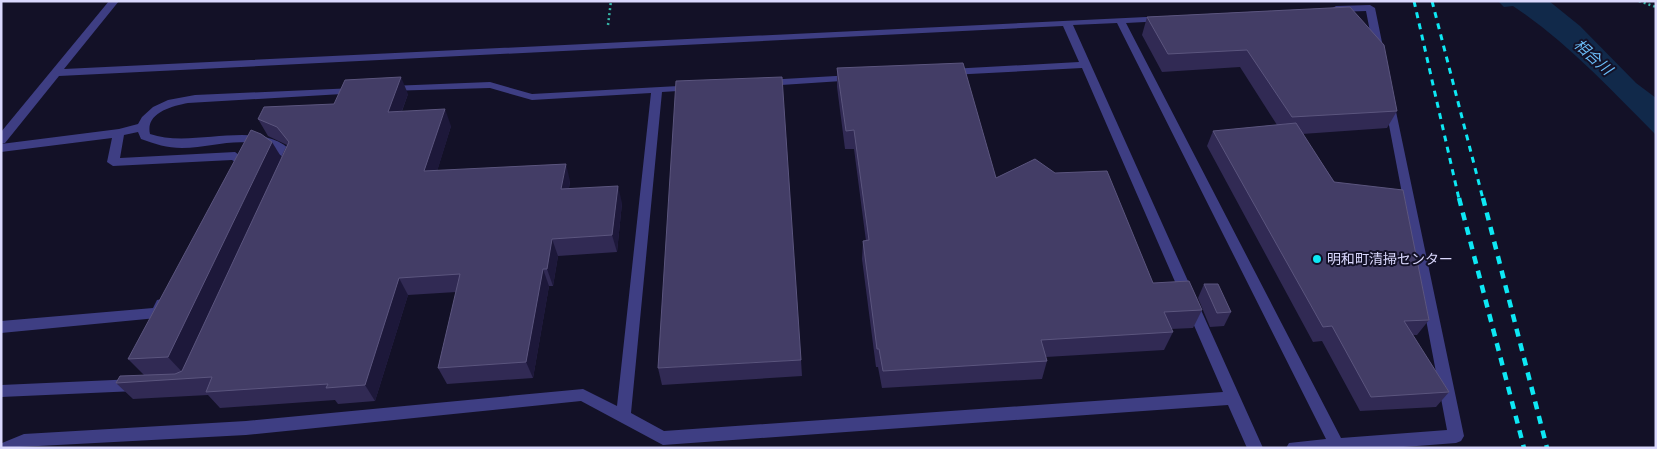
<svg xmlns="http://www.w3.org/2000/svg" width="1657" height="449" font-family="'Nunito Sans','Noto Sans JP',sans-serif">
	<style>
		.water { fill: #11294a }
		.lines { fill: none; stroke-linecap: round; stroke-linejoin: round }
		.path { stroke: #35b4a6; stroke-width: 2.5; stroke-dasharray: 2 3; stroke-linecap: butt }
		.minor { fill: #3e3e83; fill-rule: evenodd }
		.rail-far1 { stroke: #0de8f4; stroke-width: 3; stroke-dasharray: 6 5.5; stroke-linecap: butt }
		.rail { stroke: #0de8f4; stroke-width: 4.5; stroke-dasharray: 8 7; stroke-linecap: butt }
		.wall { fill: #312a54 }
		.shaded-wall { fill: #1d183a }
		.building { fill: #433d66; stroke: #5b557e }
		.poi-dot { fill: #0de8f4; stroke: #131127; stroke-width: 2 }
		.labels { text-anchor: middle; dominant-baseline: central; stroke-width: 4; stroke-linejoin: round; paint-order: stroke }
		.poi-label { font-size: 14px; fill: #dad8fd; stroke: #131127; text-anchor: start }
		.water-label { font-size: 15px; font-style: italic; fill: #6bbdf8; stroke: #131127 }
	</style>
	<rect width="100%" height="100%" fill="#131127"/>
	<path class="water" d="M1549,1L1580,26L1636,83L1656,98V135C1611,90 1567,42 1513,6L1504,7L1499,2Z"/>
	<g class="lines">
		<g class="path">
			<polyline points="1639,1 1656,7"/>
			<polyline points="608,25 611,1"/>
		</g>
		<g class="minor">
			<polygon points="109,1 119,1 64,69 1167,16 1169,18 1164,21 1126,23 1341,438 1447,430 1385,104 1386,102 1394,102 1464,436 1461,441 1456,443 1391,448 1286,448 1289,443 1326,439 1117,23 1073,25 1263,448 1247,448 1228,405 663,445 581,401 246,435 1,448 2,443 24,434 246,421 583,389 617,406 651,93 532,100 490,88 386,91 385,89 386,87 390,86 490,82 532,94 697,85 698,87 697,89 693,90 662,92 631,413 664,431 1223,392 1082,68 950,75 945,72 950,69 1079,62 1063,26 59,76 5,143 1,144 1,132"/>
			<polygon points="1370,5 1375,8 1384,52 1379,55 1374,52 1366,11 1336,12 1331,9 1336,6"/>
			<polygon points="853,75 858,78 857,80 766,86 761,83 766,80"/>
			<path d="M355,88L360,91L359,93L188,103C172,106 145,113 150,134C195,150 267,114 297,158L293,165L289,166L285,165L283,162L285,159C252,130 221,147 182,148C167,148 155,144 141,139L138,132L124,135L120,158L235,152L247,161L240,173L236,174L230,170L235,162L232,160L113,166L107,162L112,138L1,152V144L119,129L138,124L142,117L153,107L168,100L195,95Z"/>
			<polygon points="162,299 167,300 169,304 162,317 157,318 1,333 1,321 153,308 157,300"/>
			<polygon points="136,379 141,381 143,385 141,389 136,391 1,397 1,385"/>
		</g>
		<g class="rail-far1">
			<polyline points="1414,1 1459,199"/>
			<polyline points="1432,1 1483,199"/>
		</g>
		<g class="rail">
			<polyline points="1459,198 1524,448"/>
			<polyline points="1483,198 1547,448"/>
		</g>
	</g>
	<g class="wall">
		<polygon points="1350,7 1397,111 1387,128 1302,134 1429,320 1417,335 1412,335 1449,392 1436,407 1360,411 1322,341 1313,342 1207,146 1213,131 1277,125 1240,67 1162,72 1142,35 1147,17"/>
		<polygon points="837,68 996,178 1153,283 1202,310 1193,328 1171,329 1173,332 1164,350 1046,357 1047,361 1042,379 882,388 878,367 876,367 862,259 863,241 866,241 854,149 845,149 837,87"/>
		<polygon points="408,94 402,111 451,126 437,171 570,181 569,188 622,203 617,252 558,256 553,286 549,286 533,378 447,384 438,368 456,292 408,295 375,401 338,404 335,400 220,408 208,395 133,399 116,383 144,375 128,359 281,157 287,145 268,136 258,119 334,104"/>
		<polygon points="1204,284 1231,312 1224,326 1210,327 1198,298"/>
		<polygon points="801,360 802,376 662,385 658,368"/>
	</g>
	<g class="shaded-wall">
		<polygon points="401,77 408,94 395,129 388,112"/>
		<polygon points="445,109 451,126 432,188 424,171"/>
		<polygon points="272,142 283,160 184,374 168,357"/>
		<polygon points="566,164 570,181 566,206 561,189"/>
		<polygon points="618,186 622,203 617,252 612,235"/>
		<polygon points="552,239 558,256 553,286 547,269"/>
		<polygon points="543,269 549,286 533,378 526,362"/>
		<polygon points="399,278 408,295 375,401 365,385"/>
	</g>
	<g class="building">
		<polygon points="1350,7 1384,45 1397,111 1292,117 1247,50 1168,54 1147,17"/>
		<polygon points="963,63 996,178 1035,159 1055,173 1107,171 1153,283 1189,281 1202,310 1164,312 1173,332 1041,340 1047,361 883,371 879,349 877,349 863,241 869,240 854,130 846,131 837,68"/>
		<polygon points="401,77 388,112 445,109 424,171 566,164 561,189 618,186 612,235 552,239 547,269 543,269 526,362 438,368 460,274 399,278 365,385 326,388 328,384 206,392 212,377 116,383 120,376 175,374 182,371 289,142 277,127 258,119 264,107 334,104 345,80"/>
		<polygon points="782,77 801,360 658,368 676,81"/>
		<polygon points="1296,123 1334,182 1403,190 1429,320 1404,321 1449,392 1371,397 1332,326 1323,327 1213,131"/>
		<polygon points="251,130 261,134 272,142 168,357 128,359"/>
		<polygon points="1204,284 1218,284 1231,312 1217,313"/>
	</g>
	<circle class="poi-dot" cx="1317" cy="259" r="5"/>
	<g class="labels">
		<g class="poi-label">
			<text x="1327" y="259">明和町清掃センター</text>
		</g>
		<g class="water-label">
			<text transform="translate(1593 57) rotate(42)">相合川</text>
		</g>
	</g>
	<rect width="1657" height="449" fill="none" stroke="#dad8fd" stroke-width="5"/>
</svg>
